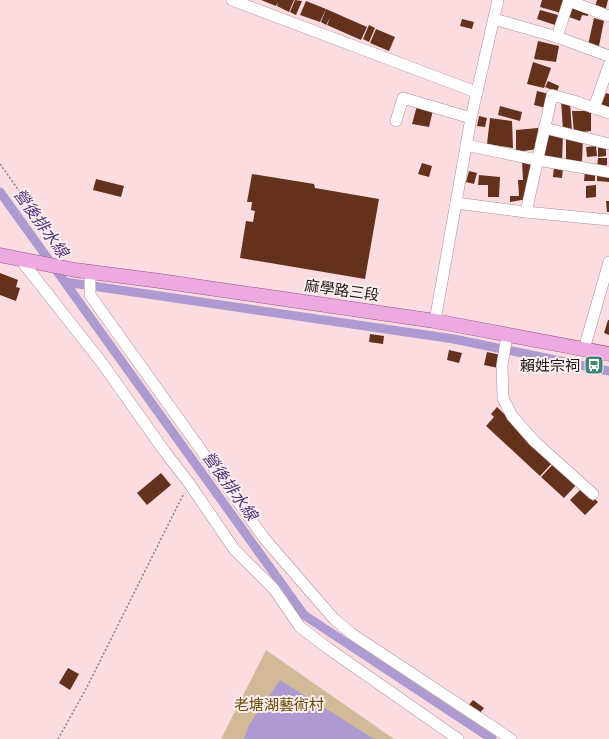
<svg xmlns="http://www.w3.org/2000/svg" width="609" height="739" font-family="'Space Grotesk','Noto Sans TC',sans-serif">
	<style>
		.green { fill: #d2ba98 }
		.water { fill: #ad9ad0 }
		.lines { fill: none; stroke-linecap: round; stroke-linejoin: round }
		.canal { stroke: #ad9ad0; stroke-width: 9 }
		.building { fill: #64311c }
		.minor-casing { stroke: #ad9094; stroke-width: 12 }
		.major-casing { stroke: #9d528d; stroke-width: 15 }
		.path { stroke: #958083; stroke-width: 1.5; stroke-dasharray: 2 2; stroke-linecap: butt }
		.minor { stroke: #fff; stroke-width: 11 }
		.major { stroke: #ecaae0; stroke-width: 14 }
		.labels { text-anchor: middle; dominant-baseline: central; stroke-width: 4; stroke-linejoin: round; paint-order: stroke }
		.street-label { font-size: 15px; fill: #211618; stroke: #fbeef0 }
		.poi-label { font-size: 15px; fill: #211618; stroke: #fbeef0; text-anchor: end }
		.park-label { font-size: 15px; fill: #6d4b08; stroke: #fbeef0 }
		.water-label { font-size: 16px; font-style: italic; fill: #52377a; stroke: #fbeef0 }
	</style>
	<rect width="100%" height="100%" fill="#fbdce0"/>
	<polygon class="green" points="266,650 394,739 221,739"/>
	<polygon class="water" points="280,680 374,739 244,739 249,725"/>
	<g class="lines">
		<g class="canal">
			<polyline points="0,192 304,615 492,739"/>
			<polyline points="65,282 454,339 609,371"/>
		</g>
	</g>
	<g class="building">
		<polygon points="261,0 294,0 289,12 277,6 278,2 276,6"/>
		<polygon points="295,0 302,1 296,15 290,12"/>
		<polygon points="542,0 565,0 561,13 540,7"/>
		<polygon points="597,0 608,0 605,12 594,10"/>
		<polygon points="306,1 326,9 320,22 300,15"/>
		<polygon points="574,5 589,11 588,16 582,15 580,21 569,17"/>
		<polygon points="326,9 367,27 361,40 327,25 330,18 326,25 321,22"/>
		<polygon points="540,10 558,15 555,25 537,19"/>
		<polygon points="594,18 604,21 599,46 588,45"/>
		<polygon points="462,19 474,22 472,29 460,26"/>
		<polygon points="369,25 375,28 369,42 363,39"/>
		<polygon points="376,29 395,37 389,51 370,43"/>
		<polygon points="538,41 559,46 556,62 534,59"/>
		<polygon points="533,62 551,68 544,88 527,84"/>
		<polygon points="548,81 559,86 557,92 545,87"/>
		<polygon points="537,91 549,94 546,108 534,105"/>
		<polygon points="606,93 609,94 609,110 600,108"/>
		<polygon points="561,100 570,103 572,131 563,130"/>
		<polygon points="417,106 433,110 429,127 412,124"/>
		<polygon points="500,106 522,112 520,121 498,115"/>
		<polygon points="572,111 591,111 591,131 574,133"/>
		<polygon points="479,116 487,118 485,127 477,126"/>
		<polygon points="490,118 512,121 513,148 487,144"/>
		<polygon points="538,128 538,149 516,152 516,130"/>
		<polygon points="548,131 563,135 562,161 543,157"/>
		<polygon points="566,134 583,139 582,161 566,161"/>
		<polygon points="596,146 597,156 587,157 586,147"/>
		<polygon points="606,147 606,156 598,157 598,148"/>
		<polygon points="598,158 607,158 607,165 597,167"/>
		<polygon points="532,160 527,199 510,202 510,196 519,196 518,180 523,180 522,161"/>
		<polygon points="422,163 432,166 429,177 418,174"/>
		<polygon points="554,166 563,167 562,178 553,177"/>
		<polygon points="585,170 595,170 595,181 584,181"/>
		<polygon points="469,171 477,173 474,184 466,182"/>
		<polygon points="252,174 314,184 315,188 379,199 365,279 240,258 246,221 253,222 255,211 251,210 252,202 247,202"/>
		<polygon points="597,174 609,174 609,182 597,181"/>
		<polygon points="479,175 500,177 499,197 488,197 488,185 478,185"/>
		<polygon points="96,179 124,186 121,197 93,190"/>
		<polygon points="596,185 596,197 586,198 586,186"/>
		<polygon points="606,201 609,201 609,212 607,212"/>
		<polygon points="0,273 18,280 16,287 20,288 16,301 0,295"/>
		<polygon points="608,320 609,320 609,335 604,333"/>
		<polygon points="370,334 384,336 383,344 369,342"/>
		<polygon points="449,350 462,353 459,363 447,360"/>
		<polygon points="487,352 501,355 498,368 484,365"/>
		<polygon points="497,407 553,462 540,476 486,426 494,417 491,414"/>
		<polygon points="555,462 578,483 564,498 541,477"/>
		<polygon points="161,473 171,485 147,505 137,493"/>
		<polygon points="581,489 593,501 595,499 598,502 585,515 570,500"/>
		<polygon points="68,668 79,674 70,690 59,683"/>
		<polygon points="473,700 484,708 479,714 468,706"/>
	</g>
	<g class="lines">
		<defs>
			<g id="minor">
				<polyline points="232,0 476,92"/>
				<polyline points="569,1 609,16"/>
				<polyline points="494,19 557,37 609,56"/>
				<polyline points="557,37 569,0"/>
				<polyline points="594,108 609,65"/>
				<polyline points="396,121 403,98 471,118"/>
				<polyline points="544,128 609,144"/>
				<polyline points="466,145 537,160 609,172"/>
				<polyline points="456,203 526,212 609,220"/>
				<polyline points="526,212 552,95 574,101 609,113"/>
				<polyline points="21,260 102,363 165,452 189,483 234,549 274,589 300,627 329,649 458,739"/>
				<polyline points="90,272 90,295 264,538 334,619 352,634 511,739"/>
				<polyline points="435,321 471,118 498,0"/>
				<polyline points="507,335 502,366 503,398 512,416 534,441 593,494"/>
				<polyline points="584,349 609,262"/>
			</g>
			<polyline id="major" points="0,255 75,270 160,281 435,321 609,354"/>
		</defs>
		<use href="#minor" class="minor-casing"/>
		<use href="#major" class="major-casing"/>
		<g class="path">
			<polyline points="0,164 66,257"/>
			<polyline points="58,739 87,687 184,493"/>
		</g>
		<use href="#minor" class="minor"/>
		<use href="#major" class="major"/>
	</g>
	<defs>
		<symbol id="bus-square" viewBox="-11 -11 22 22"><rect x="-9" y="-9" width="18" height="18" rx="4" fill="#448779" stroke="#fbeef0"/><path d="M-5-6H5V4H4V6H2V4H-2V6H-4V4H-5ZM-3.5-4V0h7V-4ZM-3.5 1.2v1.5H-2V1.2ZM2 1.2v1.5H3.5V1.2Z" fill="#fff"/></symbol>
	</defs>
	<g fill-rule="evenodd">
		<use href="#bus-square" x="583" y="354" width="22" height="22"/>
	</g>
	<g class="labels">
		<g class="street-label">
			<text transform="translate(342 290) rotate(8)">麻學路三段</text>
		</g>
		<g class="poi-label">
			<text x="580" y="365">賴姓宗祠</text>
		</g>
		<g class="park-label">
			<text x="279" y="704">老塘湖藝術村</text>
		</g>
		<g class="water-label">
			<text transform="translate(41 223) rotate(54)">營後排水線</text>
			<text transform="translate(230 486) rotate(54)">營後排水線</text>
		</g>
	</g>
</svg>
